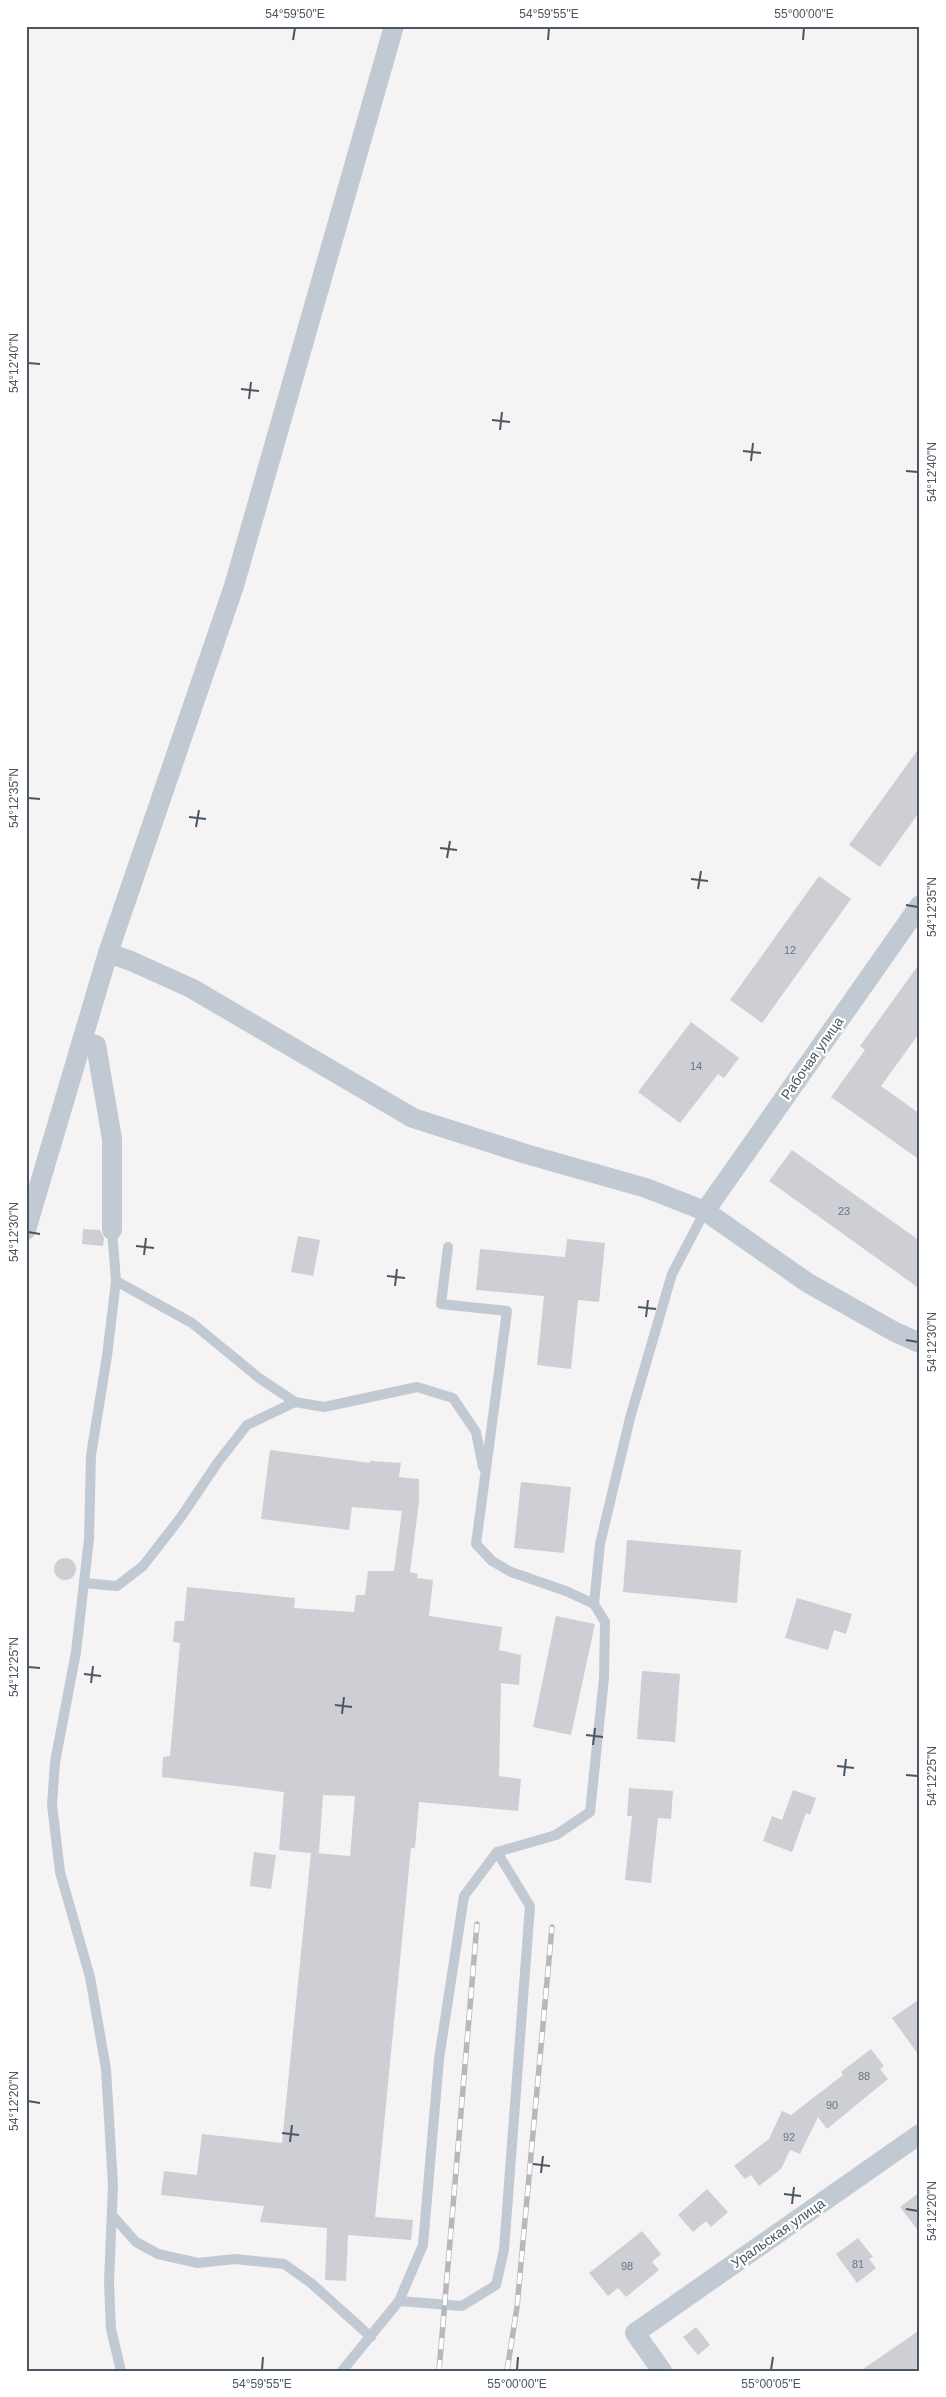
<svg xmlns="http://www.w3.org/2000/svg" width="946" height="2397" font-family="Helvetica,sans-serif">
	<style>
		.building { fill: #cdcfd5; fill-rule: evenodd }
		.lines { fill: none; stroke-linecap: round; stroke-linejoin: round }
		.lane { stroke: #c1cad2; stroke-width: 10 }
		.street { stroke: #c1cad2; stroke-width: 20 }
		.rail-casing { stroke: #b5b8bd; stroke-width: 5.5 }
		.rail { stroke: #fff; stroke-width: 4; stroke-dasharray: 11; stroke-linecap: butt }
		.ticks { fill: none; stroke: #4a5661; stroke-width: 2 }
		.labels { text-anchor: middle; dominant-baseline: central; stroke-width: 4.5; stroke-linejoin: round; paint-order: stroke }
		.number-label { font-size: 11px; fill: #6b747e }
		.street-label { font-size: 14px; fill: #4a5661; stroke: #fff }
		.neatline { fill: none; stroke: #4a5661; stroke-width: 2 }
		.ticks-label { font-size: 12px; text-anchor: middle; fill: #4a5661 }
	</style>
	<rect width="100%" height="100%" fill="#f5f3f3"/>
	<g class="building">
		<polygon points="920,747 920,811 880,867 849,845"/>
		<polygon points="819,876 851,899 762,1023 730,1000"/>
		<polygon points="920,963 920,1032 881,1086 920,1114 920,1160 831,1097 865,1050 860,1046"/>
		<polygon points="691,1022 739,1058 724,1078 718,1074 680,1123 638,1092"/>
		<polygon points="792,1150 920,1241 920,1289 769,1181"/>
		<polygon points="83,1229 100,1230 104,1238 103,1246 82,1244"/>
		<polygon points="298,1236 320,1240 313,1276 291,1272"/>
		<polygon points="567,1239 605,1243 599,1302 578,1300 571,1369 537,1365 544,1296 476,1290 480,1249 565,1257"/>
		<path d="M270,1450L370,1463V1461L401,1463L399,1477L419,1479V1502L410,1572L418,1574L417,1578L433,1580L429,1616L502,1627L499,1650L521,1655L519,1685L501,1683L499,1776L521,1779L518,1811L419,1802L415,1848H411L375,2217L413,2220L411,2240L348,2235L346,2281L325,2280L327,2228L260,2222L264,2206L161,2195L164,2171L197,2175L202,2134L282,2143L311,1853L279,1850L284,1792L162,1777L163,1757L170,1756L180,1643L173,1642L175,1621H184L187,1587L295,1598L294,1608L354,1612L356,1595H365L368,1571H394L402,1511L352,1507L349,1530L261,1519ZM323,1795L355,1796L350,1856L315,1853H319Z"/>
		<polygon points="521,1482 571,1487 564,1553 514,1548"/>
		<polygon points="627,1540 741,1550 737,1603 623,1592"/>
		<circle cx="65" cy="1569" r="11"/>
		<polygon points="797,1598 852,1614 846,1634 834,1630 828,1650 785,1638"/>
		<polygon points="556,1616 595,1624 571,1735 533,1727"/>
		<polygon points="642,1671 680,1674 675,1742 637,1739"/>
		<polygon points="629,1788 673,1791 671,1819 658,1818 651,1883 625,1880 632,1816 627,1816"/>
		<polygon points="793,1790 816,1798 810,1815 806,1813 792,1852 763,1841 772,1816 782,1820"/>
		<polygon points="254,1852 276,1855 271,1889 250,1886"/>
		<polygon points="920,1999 920,2057 892,2018"/>
		<polygon points="871,2049 884,2066 880,2069 888,2079 827,2129 818,2117 800,2154 790,2150 781,2169 759,2186 751,2175 745,2179 734,2166 769,2139 782,2111 791,2115 843,2075 841,2072"/>
		<polygon points="707,2189 728,2212 711,2227 706,2221 693,2232 678,2215"/>
		<polygon points="920,2192 920,2233 900,2207"/>
		<polygon points="642,2231 661,2254 652,2262 659,2270 626,2297 618,2288 608,2296 589,2273"/>
		<polygon points="858,2238 873,2257 869,2259 876,2268 857,2283 836,2254"/>
		<polygon points="696,2327 710,2345 698,2355 683,2337"/>
		<polygon points="920,2330 920,2366 912,2371 860,2371"/>
	</g>
	<g class="lines">
		<g class="lane">
			<polyline points="112,1230 116,1281 107,1356 91,1455 89,1539 76,1652 55,1762 52,1805 60,1872 90,1977 106,2069 113,2185 109,2282 111,2329 121,2371"/>
			<polyline points="116,1281 192,1323 259,1378 295,1402 324,1407 417,1387 453,1398 476,1432 483,1467"/>
			<polyline points="84,1583 117,1586 143,1566 181,1517 218,1462 247,1425 295,1402"/>
			<polyline points="594,1604 600,1544 630,1418 672,1274 705,1211"/>
			<polyline points="112,2215 136,2242 158,2254 198,2263 235,2259 284,2264 311,2283 371,2337"/>
			<polyline points="399,2301 462,2306 496,2285 504,2250 530,1906 497,1852"/>
			<polyline points="342,2371 399,2301 423,2245 439,2059 464,1896 497,1852 556,1835 590,1812 604,1678 605,1622 594,1604 566,1591 511,1572 492,1561 476,1544 507,1311 441,1304 448,1247"/>
		</g>
		<g class="street">
			<polyline points="108,953 131,961 191,988 413,1118 526,1154 646,1188 705,1211 808,1283 895,1332 920,1343"/>
			<polyline points="82,1041 96,1045 112,1139 112,1230"/>
			<polyline points="705,1211 920,905"/>
			<polyline points="26,1230 108,953 234,586 394,26"/>
			<polyline points="662,2371 635,2333 920,2134"/>
		</g>
		<defs>
			<g id="rail">
				<polyline points="439,2371 477,1924"/>
				<polyline points="507,2371 517,2307 552,1927"/>
			</g>
		</defs>
		<use href="#rail" class="rail-casing"/>
		<use href="#rail" class="rail"/>
	</g>
	<path class="ticks" d="M293,40L295,28M548,40L549,28M803,40L804,28M28,363L40,364M241,389L259,391M249,399L251,382M492,420L510,422M500,430L502,412M743,451L761,453M751,461L753,443M906,471L918,472M28,798L40,799M189,817L206,819M196,827L199,810M440,848L457,850M447,858L450,841M691,879L708,881M698,889L701,871M906,905L918,907M28,1232L40,1234M136,1246L154,1248M144,1255L146,1238M387,1276L405,1278M395,1286L397,1269M638,1307L656,1309M646,1317L648,1300M906,1340L918,1342M28,1667L40,1668M84,1674L101,1676M91,1683L93,1666M335,1705L352,1707M342,1714L344,1697M586,1735L603,1737M593,1745L595,1728M837,1766L854,1768M906,1775L918,1776M844,1776L846,1759M28,2101L40,2103M282,2133L299,2135M290,2142L292,2125M533,2164L550,2166M541,2173L543,2156M784,2194L801,2196M792,2204L794,2187M906,2209L918,2211M262,2370L263,2357M517,2370L518,2357M771,2370L773,2357"/>
	<g class="labels">
		<g class="number-label">
			<text x="790" y="950">12</text>
			<text x="696" y="1066">14</text>
			<text x="844" y="1211">23</text>
			<text x="864" y="2076">88</text>
			<text x="832" y="2105">90</text>
			<text x="789" y="2137">92</text>
			<text x="858" y="2264">81</text>
			<text x="627" y="2266">98</text>
		</g>
		<g class="street-label">
			<text transform="translate(812 1058) rotate(-55)">Рабочая улица</text>
			<text transform="translate(778 2233) rotate(-35)">Уральская улица</text>
		</g>
	</g>
	<rect width="946" height="2397" fill="none" stroke="#ffffff" stroke-width="55"/>
	<rect x="28" y="28" width="890" height="2342" class="neatline"/>
	<g class="ticks-label">
		<text x="295" y="18">54°59'50"E</text>
		<text x="549" y="18">54°59'55"E</text>
		<text x="804" y="18">55°00'00"E</text>
		<text transform="translate(14 363) rotate(-90)" y="4">54°12'40"N</text>
		<text transform="translate(932 472) rotate(-90)" y="4">54°12'40"N</text>
		<text transform="translate(14 798) rotate(-90)" y="4">54°12'35"N</text>
		<text transform="translate(932 907) rotate(-90)" y="4">54°12'35"N</text>
		<text transform="translate(14 1232) rotate(-90)" y="4">54°12'30"N</text>
		<text transform="translate(932 1342) rotate(-90)" y="4">54°12'30"N</text>
		<text transform="translate(14 1667) rotate(-90)" y="4">54°12'25"N</text>
		<text transform="translate(932 1776) rotate(-90)" y="4">54°12'25"N</text>
		<text transform="translate(14 2101) rotate(-90)" y="4">54°12'20"N</text>
		<text transform="translate(932 2211) rotate(-90)" y="4">54°12'20"N</text>
		<text x="262" y="2388">54°59'55"E</text>
		<text x="517" y="2388">55°00'00"E</text>
		<text x="771" y="2388">55°00'05"E</text>
	</g>
</svg>
